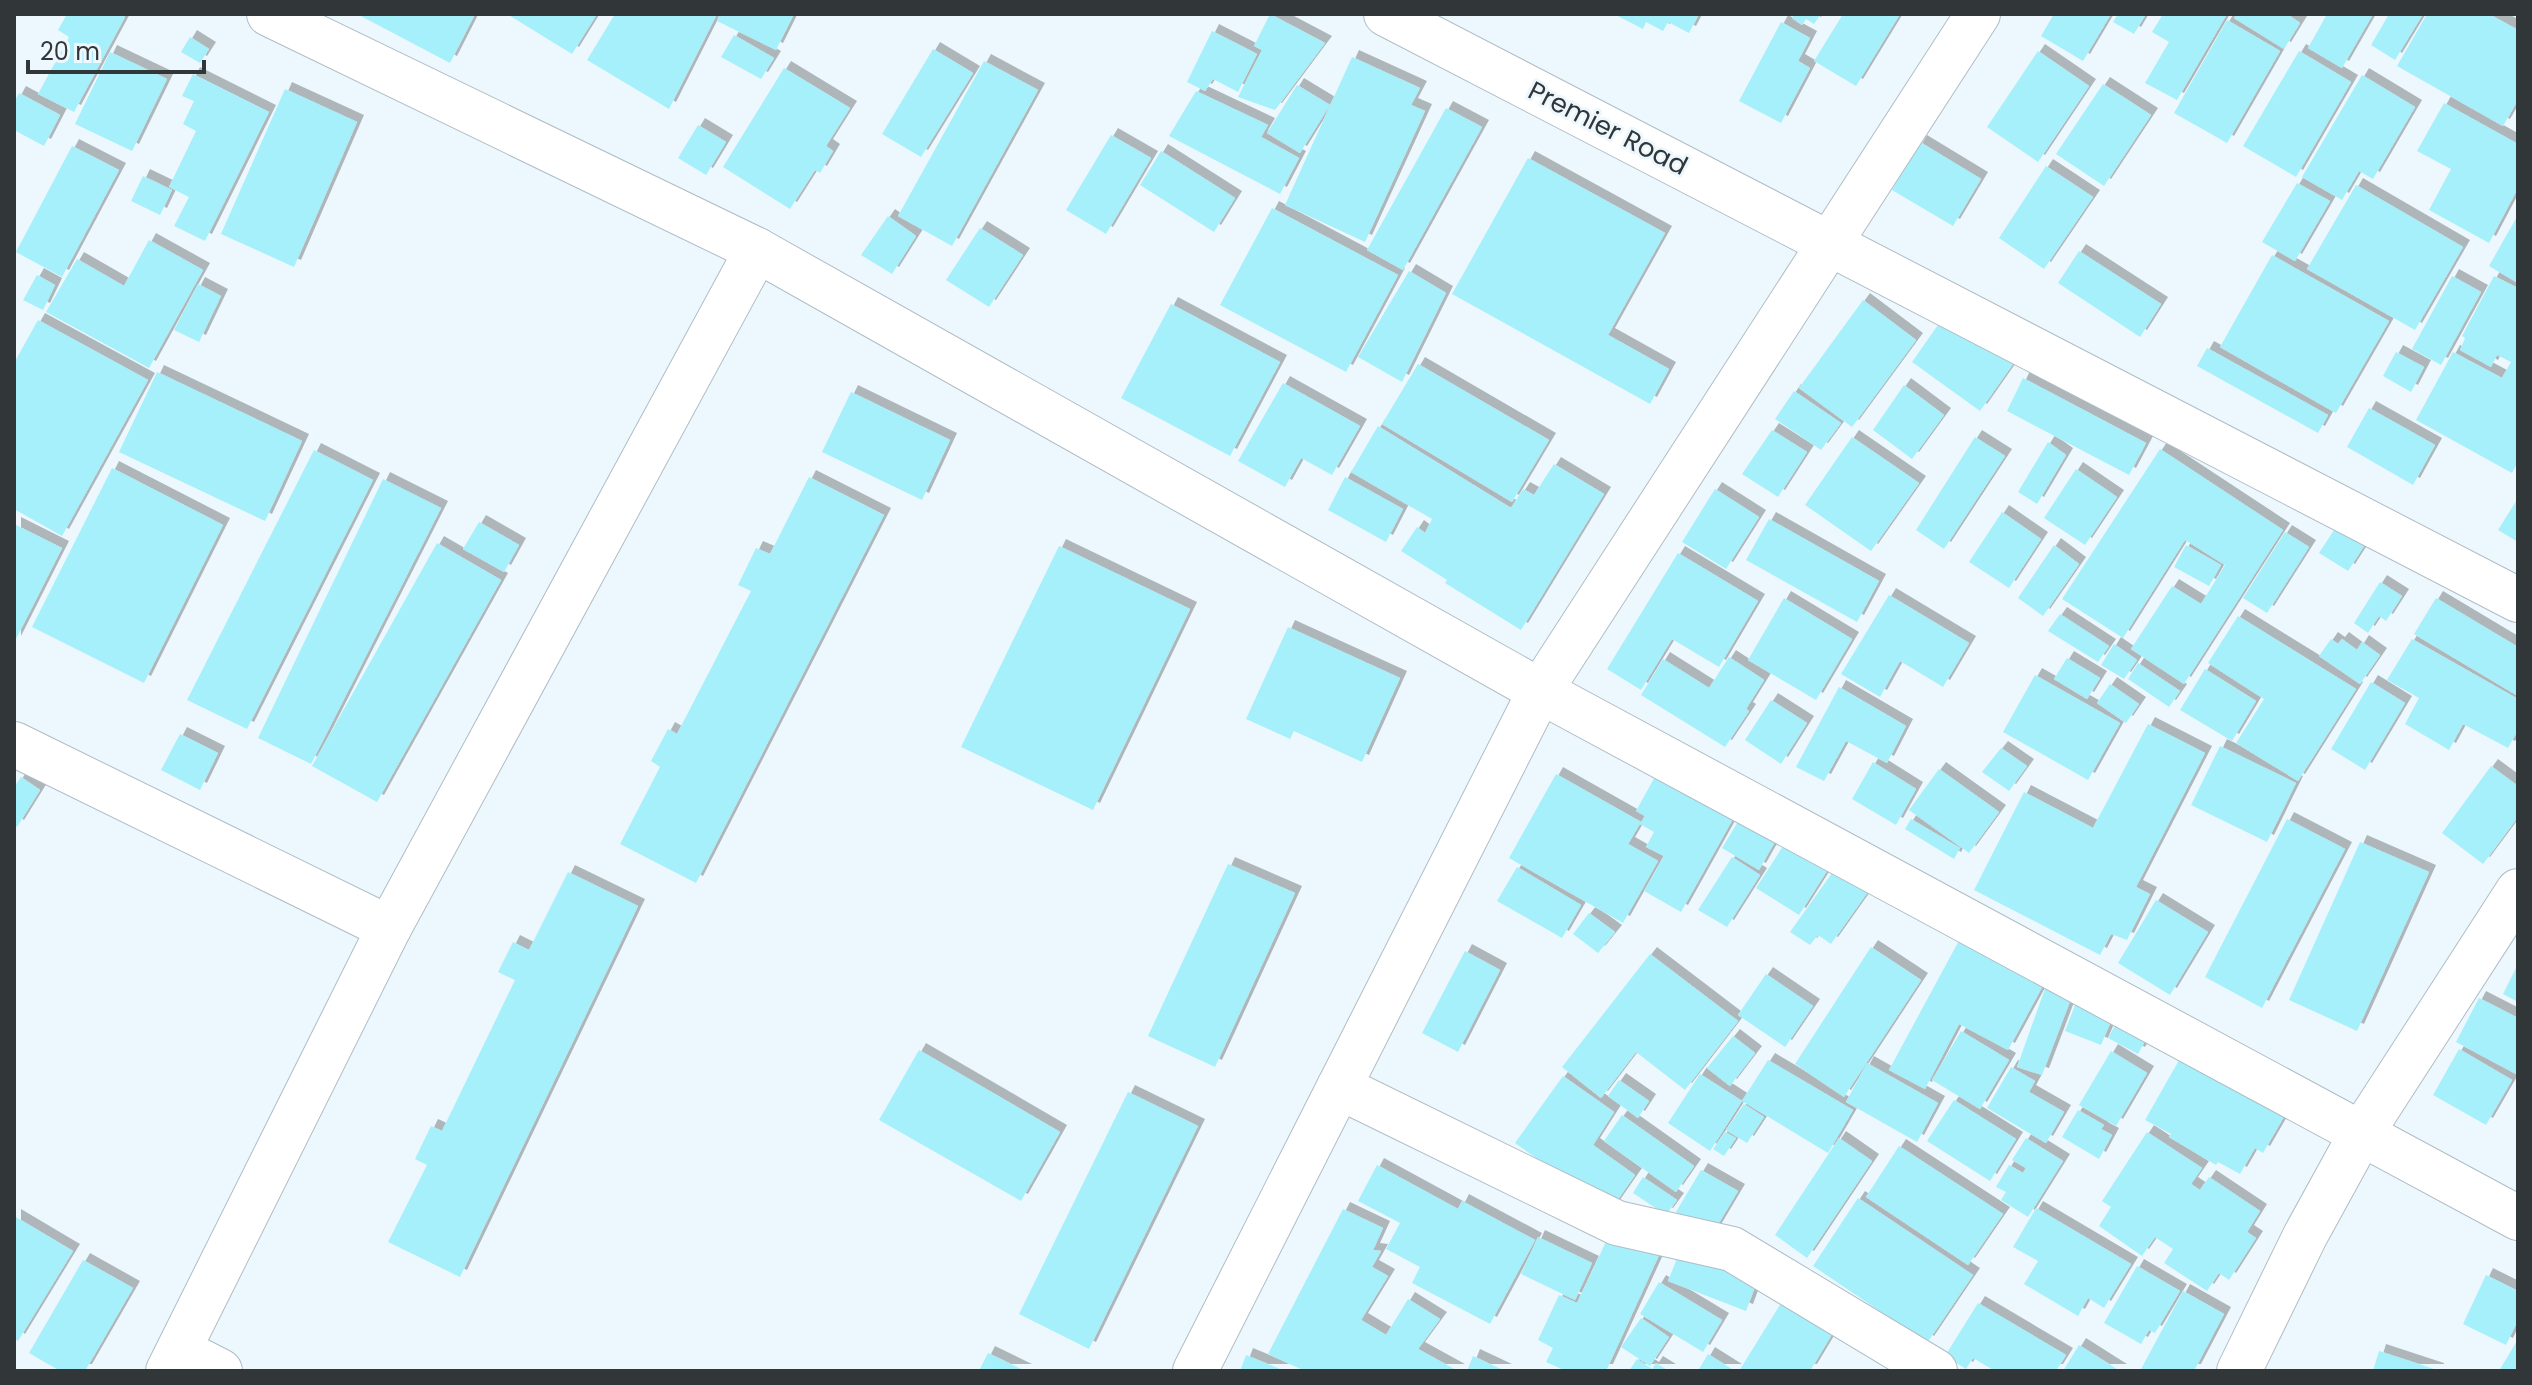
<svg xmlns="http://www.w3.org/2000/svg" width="2532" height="1385" font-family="Poppins,sans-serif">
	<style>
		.building { fill: #a5f0fb; filter: url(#shadow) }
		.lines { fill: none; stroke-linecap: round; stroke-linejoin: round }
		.minor-casing { stroke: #b0bdc5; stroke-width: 46 }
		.minor { stroke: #fff; stroke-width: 44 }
		.labels { text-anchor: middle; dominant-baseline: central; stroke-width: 6; stroke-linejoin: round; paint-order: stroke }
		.street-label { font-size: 26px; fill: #313639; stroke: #edf8fe }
	</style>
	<defs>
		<filter id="shadow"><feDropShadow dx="7" dy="-7" stdDeviation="0" flood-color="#0004"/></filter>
	</defs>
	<rect width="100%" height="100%" fill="#edf8fe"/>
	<g class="building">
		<polygon points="67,14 119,14 125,17 74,112 38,94 69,37 58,30"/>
		<polygon points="357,14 475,14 450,63"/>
		<polygon points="507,14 597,14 572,54"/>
		<polygon points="615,14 717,14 669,109 587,60"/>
		<polygon points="720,14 794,14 776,50 717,21"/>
		<polygon points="1270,14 1325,43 1275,110 1238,97 1262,50 1254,46"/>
		<polygon points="1614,14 1699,14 1689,33 1668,22 1663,31 1646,22 1643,29"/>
		<polygon points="1794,14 1821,14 1814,24 1806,19 1802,25 1792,18"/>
		<polygon points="1843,14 1900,14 1856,86 1814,61"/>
		<polygon points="2054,14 2111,14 2083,61 2041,36"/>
		<polygon points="2118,14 2146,14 2134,34 2113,22"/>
		<polygon points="2163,14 2227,14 2177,100 2145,83 2169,42 2152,32"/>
		<polygon points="2237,14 2287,14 2300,23 2284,49 2234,18"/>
		<polygon points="2327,14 2373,14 2342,68 2308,48"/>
		<polygon points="2389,14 2423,14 2395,60 2371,45"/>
		<polygon points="2427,14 2489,14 2518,30 2518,100 2503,126 2397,66"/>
		<polygon points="2227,20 2280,51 2227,143 2174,113"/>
		<polygon points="1781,22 1810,38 1798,61 1810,68 1781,123 1739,101"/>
		<polygon points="1212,31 1257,54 1238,92 1213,79 1205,91 1187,82"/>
		<polygon points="734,35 774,58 761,79 721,57"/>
		<polygon points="190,37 209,49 200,63 181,52"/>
		<polygon points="933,49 973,73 921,157 882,134"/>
		<polygon points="2038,51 2089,86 2038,162 1987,127"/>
		<polygon points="2299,51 2351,82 2296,177 2243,146"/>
		<polygon points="110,52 167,79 132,151 75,124"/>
		<polygon points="1352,57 1420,88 1411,105 1425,111 1365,242 1285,205"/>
		<polygon points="984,61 1038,90 952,246 898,216"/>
		<polygon points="784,68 850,108 826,146 833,151 820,173 815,170 790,209 723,167"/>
		<polygon points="193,74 269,112 205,241 174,226 189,197 169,187 196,131 183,124 194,101 182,96"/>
		<polygon points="2362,75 2415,107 2373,179 2359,171 2342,200 2302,177"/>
		<polygon points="2103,84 2151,115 2104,186 2056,154"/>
		<polygon points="1297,85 1330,105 1300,153 1267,133"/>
		<polygon points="285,89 357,122 294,267 221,234"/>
		<polygon points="1196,91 1268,125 1261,137 1299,158 1280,194 1169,136"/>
		<polygon points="19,93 60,115 44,146 14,130 14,102"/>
		<polygon points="2444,103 2518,144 2518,188 2489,243 2429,210 2451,169 2417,151"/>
		<polygon points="1446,108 1482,127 1403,270 1367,250"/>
		<polygon points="698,125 726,142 706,175 678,158"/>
		<polygon points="1111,135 1151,158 1106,234 1066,210"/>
		<polygon points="1920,142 1981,179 1953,226 1892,190"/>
		<polygon points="72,146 119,170 62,277 16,252"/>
		<polygon points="1161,151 1235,198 1214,232 1140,185"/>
		<polygon points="1528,158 1665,233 1608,335 1669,369 1650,404 1452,294"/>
		<polygon points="2046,166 2093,197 2044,269 1999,238"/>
		<polygon points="143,176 172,190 160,215 131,201"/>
		<polygon points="2297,183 2330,201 2295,261 2262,242"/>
		<polygon points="2356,185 2463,247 2415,330 2307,269"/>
		<polygon points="1272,208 1398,275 1346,372 1220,305"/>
		<polygon points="2518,215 2518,283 2489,266"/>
		<polygon points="888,216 916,236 892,274 861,255"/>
		<polygon points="980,228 1023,255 989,307 946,280"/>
		<polygon points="149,240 203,270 149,368 46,312 77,259 124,286"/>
		<polygon points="2079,251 2161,304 2140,337 2058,283"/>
		<polygon points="2272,255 2389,321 2336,413 2220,347"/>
		<polygon points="1409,271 1446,293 1402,382 1358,357"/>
		<polygon points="37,275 55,285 43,310 23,300"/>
		<polygon points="2452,276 2481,292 2441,365 2412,349"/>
		<polygon points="2494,276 2518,288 2518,462 2512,473 2416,420 2453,352 2502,378 2511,362 2497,355 2491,367 2460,350 2465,338 2462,336"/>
		<polygon points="198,284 221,296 199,342 174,330"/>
		<polygon points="1863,300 1916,340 1852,427 1799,388"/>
		<polygon points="1171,304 1280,362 1230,456 1121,398"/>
		<polygon points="1945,315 2013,364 1980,411 1912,362"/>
		<polygon points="38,320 148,380 62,536 14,509 14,363"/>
		<polygon points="2207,348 2328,415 2318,433 2197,366"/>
		<polygon points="2396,352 2424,367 2411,392 2383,376"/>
		<polygon points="1418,364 1549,440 1512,502 1382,424"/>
		<polygon points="157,372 302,441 265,521 119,452"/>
		<polygon points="2023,378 2146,443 2129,475 2007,411"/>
		<polygon points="1283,383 1360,426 1332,475 1301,458 1285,487 1238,461"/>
		<polygon points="1904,385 1944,415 1912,459 1873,430"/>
		<polygon points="1794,391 1841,423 1821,450 1775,419"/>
		<polygon points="851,392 950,440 922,500 822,452"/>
		<polygon points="2369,408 2435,445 2413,485 2347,447"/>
		<polygon points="1378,426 1511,508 1523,489 1534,495 1554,464 1604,494 1521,630 1445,583 1447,580 1401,551 1417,527 1425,533 1432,519 1351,472"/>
		<polygon points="1772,430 1807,452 1778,497 1742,474"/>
		<polygon points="1852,437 1919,483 1871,551 1805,505"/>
		<polygon points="1975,437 2005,456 1944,549 1916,530"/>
		<polygon points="2048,442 2066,455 2037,504 2018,492"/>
		<polygon points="2160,449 2283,530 2184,684 2131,649 2172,586 2201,604 2225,565 2185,540 2123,638 2062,599"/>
		<polygon points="314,450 373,480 247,729 187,700"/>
		<polygon points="112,468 223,525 144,683 32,627"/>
		<polygon points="2076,469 2117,497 2085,545 2044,518"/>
		<polygon points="809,477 884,515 696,883 620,844 660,767 651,761 668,729 677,734 751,591 738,585 756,548 770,554"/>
		<polygon points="1345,477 1403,509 1386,542 1328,510"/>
		<polygon points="383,479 441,508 311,764 258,738"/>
		<polygon points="1715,489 1759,517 1726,569 1682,542"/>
		<polygon points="2518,498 2518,542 2498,530"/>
		<polygon points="2002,512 2041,539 2009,588 1969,562"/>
		<polygon points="1769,519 1879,581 1857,622 1746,560"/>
		<polygon points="479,522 519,545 504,572 463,549"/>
		<polygon points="14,524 62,548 14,643"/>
		<polygon points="2338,524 2366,543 2348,571 2319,553"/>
		<polygon points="2285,532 2309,547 2267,613 2243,598"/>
		<polygon points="437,543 501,580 377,802 312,766"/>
		<polygon points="2054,545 2079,564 2043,616 2018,598"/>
		<polygon points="2186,545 2221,565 2209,586 2174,567"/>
		<polygon points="1059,546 1190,609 1093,810 961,747"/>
		<polygon points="1678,553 1758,601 1719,667 1672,639 1641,690 1607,669"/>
		<polygon points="2380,582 2402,596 2386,621 2379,616 2368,633 2354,623"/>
		<polygon points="1889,595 1969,643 1943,687 1900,661 1880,697 1841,674"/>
		<polygon points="1784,598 1852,639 1816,700 1748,660"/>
		<polygon points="2436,598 2518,647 2518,696 2414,634"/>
		<polygon points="2060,614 2109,646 2098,662 2048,631"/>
		<polygon points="2238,616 2356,689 2298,781 2236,743 2264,699 2208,663"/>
		<polygon points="1288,627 1400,678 1362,762 1294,731 1290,739 1246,719"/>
		<polygon points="2331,639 2338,644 2342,639 2357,650 2362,642 2380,655 2360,684 2319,656"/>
		<polygon points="2412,639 2518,699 2518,730 2508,748 2463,724 2449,750 2405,724 2419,698 2387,680"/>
		<polygon points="2114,644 2137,660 2124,679 2101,665"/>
		<polygon points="1729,657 1764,680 1746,709 1749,711 1725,747 1641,695 1663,659 1709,688"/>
		<polygon points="2067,658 2100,678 2087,699 2054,679"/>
		<polygon points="2138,663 2180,691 2169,707 2128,679"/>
		<polygon points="2205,669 2256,701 2232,741 2180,710"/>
		<polygon points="2035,675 2120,723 2088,780 2003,732"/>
		<polygon points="2371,682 2405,703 2365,770 2331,749"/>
		<polygon points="2110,684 2139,704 2126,723 2097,703"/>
		<polygon points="1839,687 1906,726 1887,763 1846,741 1824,781 1796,767"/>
		<polygon points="1771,700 1807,723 1781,764 1745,740"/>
		<polygon points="2148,724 2205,753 2136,887 2150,894 2127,940 2111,934 2100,955 1974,890 2024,792 2093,828"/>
		<polygon points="180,734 218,753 200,790 161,770"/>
		<polygon points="2220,746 2296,783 2267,842 2191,805"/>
		<polygon points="2001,748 2027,766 2009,791 1982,772"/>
		<polygon points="1873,762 1916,789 1896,825 1852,799"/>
		<polygon points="2491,766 2518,786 2518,817 2483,864 2442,833"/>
		<polygon points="1939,769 1999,812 1969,853 1909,810"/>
		<polygon points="1657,773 1734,817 1681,912 1644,891 1664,856 1646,847 1654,832 1640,824 1645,816 1636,811"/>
		<polygon points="1556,774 1641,822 1628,844 1658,861 1623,923 1509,858"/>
		<polygon points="21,777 40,790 17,827 14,825 14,787"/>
		<polygon points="1745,810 1781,831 1759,870 1722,848"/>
		<polygon points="1911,819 1960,848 1954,859 1905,829"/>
		<polygon points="2287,819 2345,849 2262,1008 2205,977"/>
		<polygon points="1789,837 1832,863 1799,915 1756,888"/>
		<polygon points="2360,842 2429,872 2357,1031 2289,1000"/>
		<polygon points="1732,857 1760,875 1727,927 1698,910"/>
		<polygon points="1228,864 1295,893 1215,1067 1148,1036"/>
		<polygon points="1837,866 1870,889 1831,944 1818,935 1810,945 1790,932"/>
		<polygon points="1517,867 1581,905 1562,938 1497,901"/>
		<polygon points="568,872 638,906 460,1277 388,1242 427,1165 415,1159 431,1126 442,1131 515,980 498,972 513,942 529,950"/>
		<polygon points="2156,900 2208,932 2170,995 2118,963"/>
		<polygon points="1589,913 1615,932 1598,953 1573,934"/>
		<polygon points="1962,935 2046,980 2008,1050 1959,1024 1925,1089 1889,1070"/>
		<polygon points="1871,947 1921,980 1844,1097 1795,1064"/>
		<polygon points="1465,951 1500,970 1458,1052 1422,1033"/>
		<polygon points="1650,954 1738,1021 1685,1090 1636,1052 1601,1098 1562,1067"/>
		<polygon points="2518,964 2518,1002 2503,994"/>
		<polygon points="1766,974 1813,1006 1785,1047 1738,1015"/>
		<polygon points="2046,986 2072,996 2042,1075 2017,1067"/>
		<polygon points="2080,992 2117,1007 2101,1045 2065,1031"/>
		<polygon points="2479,998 2518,1018 2518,1075 2456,1042"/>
		<polygon points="2124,1009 2154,1025 2138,1054 2108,1038"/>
		<polygon points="1961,1031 2009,1060 1980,1109 1932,1080"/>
		<polygon points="1733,1036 1755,1053 1730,1086 1707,1068"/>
		<polygon points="2459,1049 2512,1080 2486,1125 2433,1095"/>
		<polygon points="919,1050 1060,1132 1021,1201 879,1120"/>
		<polygon points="2111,1051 2147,1073 2116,1126 2079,1105"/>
		<polygon points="2182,1055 2285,1115 2263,1153 2255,1148 2240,1174 2218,1162 2216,1165 2169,1137 2171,1134 2145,1120"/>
		<polygon points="1768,1060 1853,1110 1828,1153 1742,1101"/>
		<polygon points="1867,1063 1938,1103 1917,1142 1846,1102"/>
		<polygon points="2011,1067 2035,1081 2029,1092 2064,1112 2046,1143 1987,1108"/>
		<polygon points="1700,1074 1742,1101 1710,1151 1668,1123"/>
		<polygon points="1563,1076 1614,1112 1593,1145 1635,1175 1610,1211 1515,1143"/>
		<polygon points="1619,1080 1649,1101 1638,1118 1608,1096"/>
		<polygon points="1128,1092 1198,1126 1089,1349 1019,1314"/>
		<polygon points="1954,1100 2016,1139 1990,1181 1927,1141"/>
		<polygon points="1744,1104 1764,1117 1747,1143 1726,1130"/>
		<polygon points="2078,1110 2104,1125 2101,1129 2112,1135 2099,1159 2062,1137"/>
		<polygon points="1622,1115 1694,1166 1676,1192 1604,1141"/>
		<polygon points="1725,1132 1736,1138 1724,1156 1713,1149"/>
		<polygon points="2147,1132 2202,1168 2191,1184 2200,1190 2209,1177 2260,1211 2247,1232 2256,1238 2229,1280 2219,1273 2207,1291 2164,1263 2173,1249 2155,1237 2142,1256 2099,1226 2111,1207 2102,1201"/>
		<polygon points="1839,1138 1872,1161 1807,1258 1775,1235"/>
		<polygon points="2026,1138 2063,1161 2028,1217 2001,1200 2006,1192 1996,1187 2009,1165 2023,1173 2026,1168 2012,1160"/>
		<polygon points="1899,1146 2003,1214 1968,1265 1866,1197"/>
		<polygon points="1377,1165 1458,1209 1462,1201 1535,1240 1490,1324 1412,1283 1420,1267 1386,1249 1400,1223 1358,1201"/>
		<polygon points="1701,1170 1738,1191 1713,1233 1676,1212"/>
		<polygon points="1643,1177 1677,1200 1666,1215 1633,1193"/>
		<polygon points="1858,1198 1973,1275 1927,1343 1813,1266"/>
		<polygon points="2036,1208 2131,1264 2104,1308 2088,1298 2078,1316 2024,1284 2038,1261 2013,1247"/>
		<polygon points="1343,1209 1383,1228 1373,1250 1381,1251 1372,1267 1388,1276 1361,1320 1386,1335 1408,1299 1440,1319 1418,1349 1458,1371 1305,1371 1268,1354"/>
		<polygon points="14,1216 73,1251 18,1341 14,1338"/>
		<polygon points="1611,1231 1660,1253 1606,1371 1566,1371 1546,1362 1553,1348 1538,1340 1559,1295 1577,1303"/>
		<polygon points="1538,1237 1592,1263 1575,1300 1521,1274"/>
		<polygon points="1682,1246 1759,1276 1746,1311 1668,1281"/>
		<polygon points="83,1260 133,1288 85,1371 60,1371 29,1353"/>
		<polygon points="2137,1266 2180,1291 2155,1333 2149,1330 2141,1344 2104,1323"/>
		<polygon points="2486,1275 2518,1291 2518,1320 2506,1345 2463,1324"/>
		<polygon points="1659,1282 1722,1320 1703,1352 1640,1314"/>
		<polygon points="2183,1291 2224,1314 2194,1371 2140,1371"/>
		<polygon points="1783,1300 1834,1331 1810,1371 1778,1369 1777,1371 1739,1371"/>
		<polygon points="1978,1303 2066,1355 2056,1371 1995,1371 1973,1358 1966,1369 1945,1356"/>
		<polygon points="1641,1318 1669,1337 1650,1366 1621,1347"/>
		<polygon points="2518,1339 2518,1371 2499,1371"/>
		<polygon points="2079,1345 2120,1371 2063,1371"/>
		<polygon points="2379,1351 2437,1370 2437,1371 2373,1371"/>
		<polygon points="988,1353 1025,1371 979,1371"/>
		<polygon points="1708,1354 1735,1371 1698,1371"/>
		<polygon points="1246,1355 1285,1371 1240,1371"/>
		<polygon points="1473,1356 1505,1371 1467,1371"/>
		<polygon points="1637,1359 1652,1369 1656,1363 1669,1371 1629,1371"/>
	</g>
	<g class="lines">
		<defs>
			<g id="minor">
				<polyline points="269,14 757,250 1540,691 2518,1218"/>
				<polyline points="1386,14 2518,600"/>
				<polyline points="14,744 389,928"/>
				<polyline points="1339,1087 1617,1223 1732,1249 1935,1371"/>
				<polyline points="179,1350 220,1371"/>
				<polyline points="168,1371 389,928 757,250"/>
				<polyline points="1195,1371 1540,691 1978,14"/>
				<polyline points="2239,1371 2305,1236 2361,1134 2518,891"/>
			</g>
		</defs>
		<use href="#minor" class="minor-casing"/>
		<use href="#minor" class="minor"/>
	</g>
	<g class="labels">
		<g class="street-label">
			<text transform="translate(1608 128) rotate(27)">Premier Road</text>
		</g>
	</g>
	<rect width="2532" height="1385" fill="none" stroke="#313639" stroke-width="32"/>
	<path d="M28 60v12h176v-12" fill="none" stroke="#313639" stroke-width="4"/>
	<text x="40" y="60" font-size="24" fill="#313639" stroke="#edf8fe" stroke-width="6" paint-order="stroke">20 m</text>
</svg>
